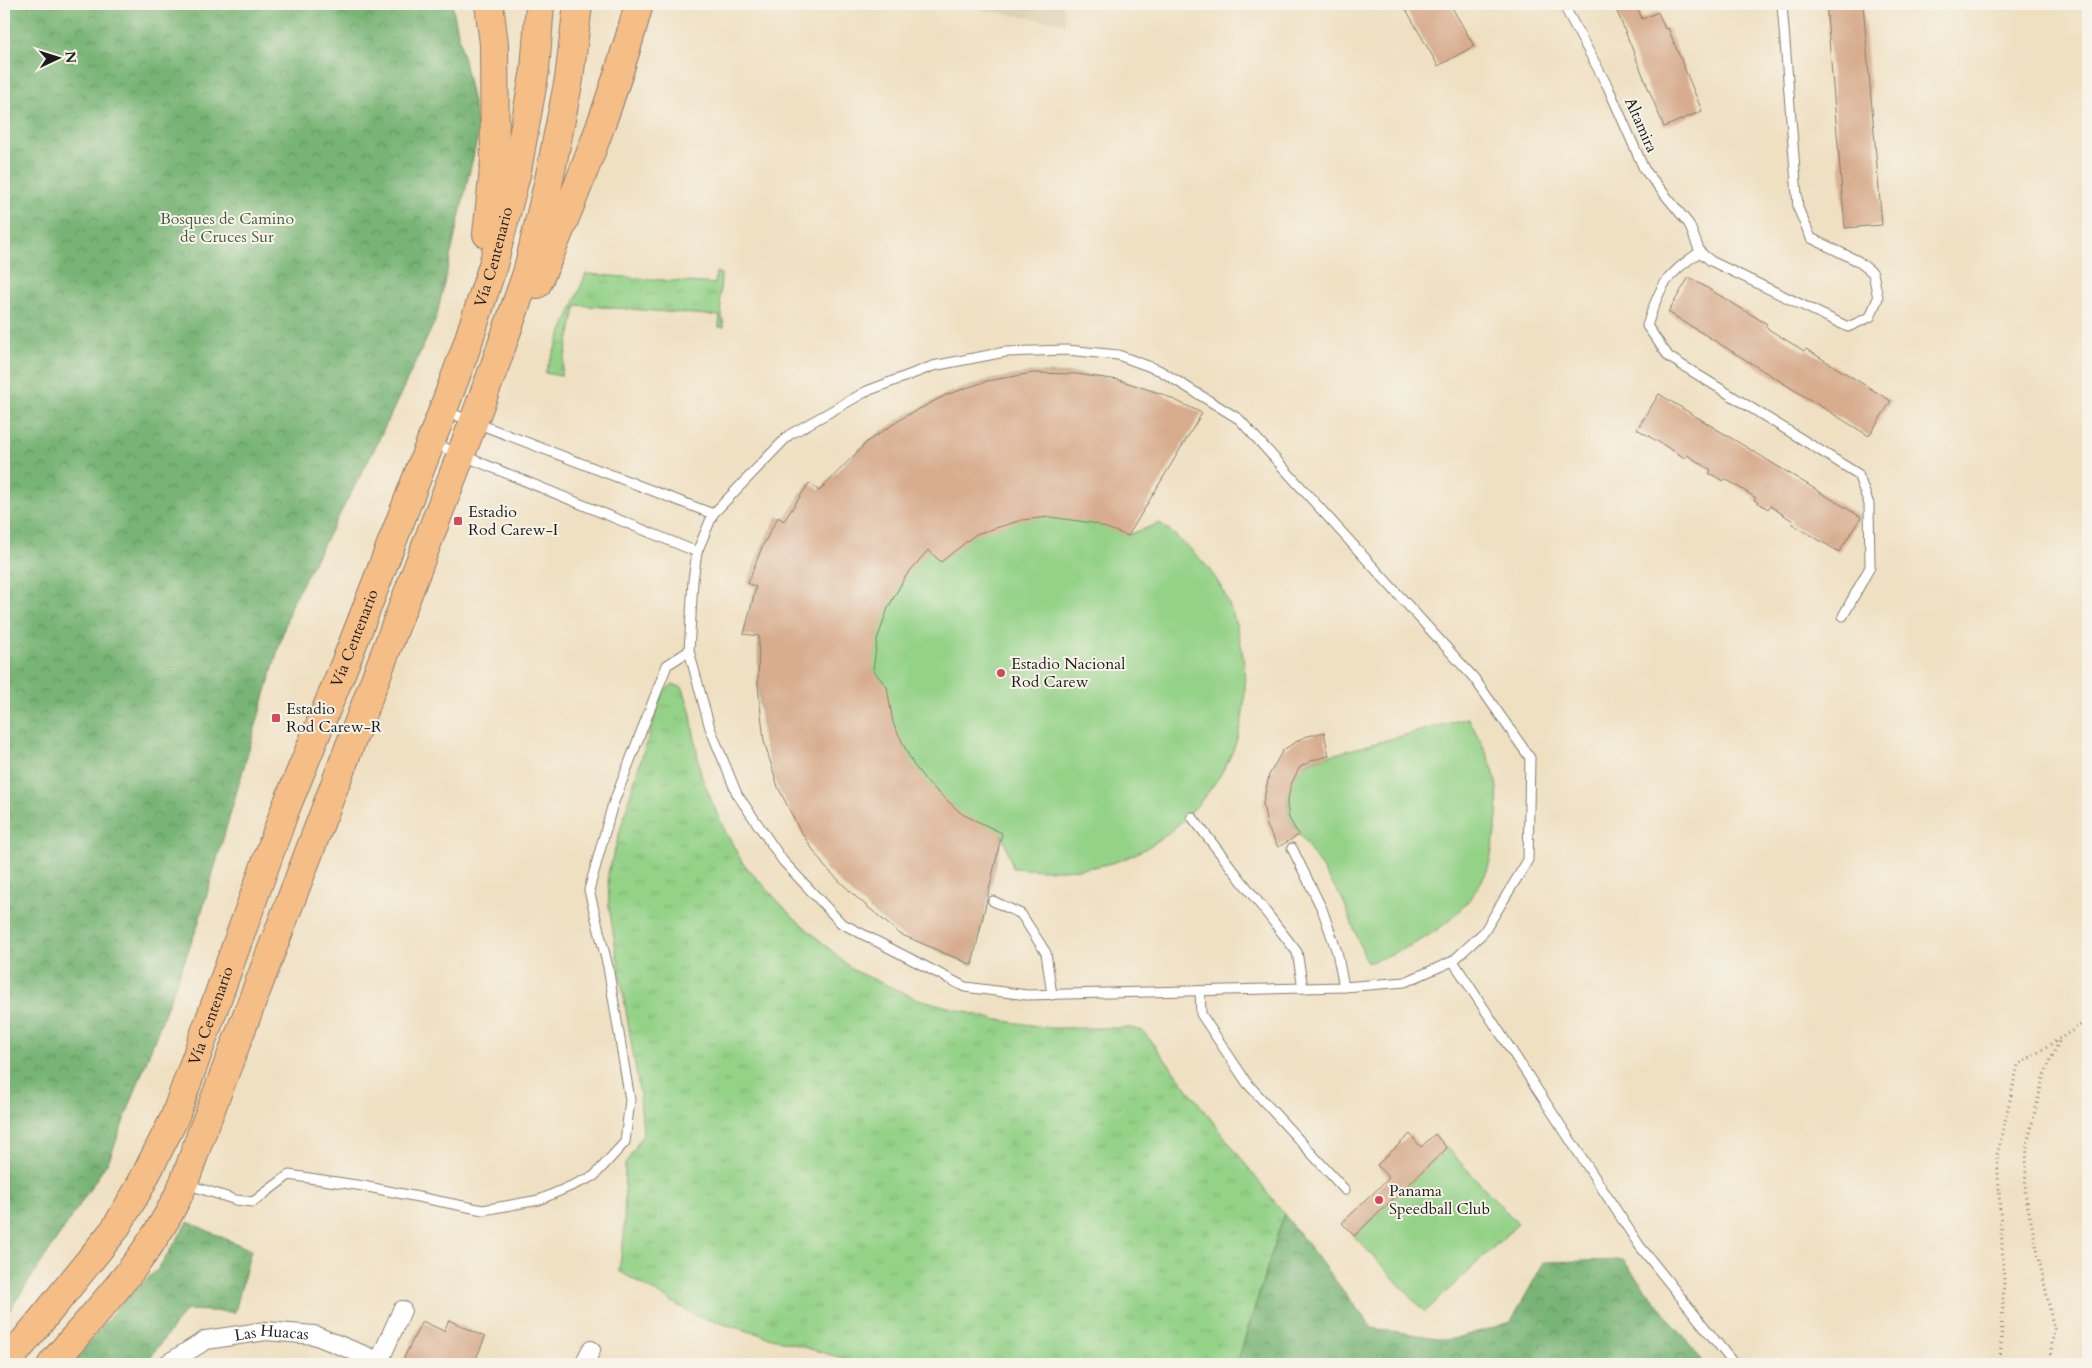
<svg xmlns="http://www.w3.org/2000/svg" width="2092" height="1368" font-family="Cardo,serif">
	<style>
		.built { fill: #ded2b4 }
		.grass { fill: url(#grass-tufts); stroke: #587752 }
		.forest { fill: url(#forest-crowns); stroke: #4a6848 }
		.park { fill: #94d288; stroke: #587752 }
		.building { fill: #d8ad8f }
		.lines { fill: none; stroke-linecap: round; stroke-linejoin: round }
		.lane-casing { stroke: #867e6f; stroke-width: 11 }
		.street-casing { stroke: #867e6f; stroke-width: 20 }
		.highway-casing { stroke: #867e6f; stroke-width: 30 }
		.path { stroke: #867e6f; stroke-width: 3; stroke-dasharray: 1 4; stroke-linecap: butt }
		.lane { stroke: #fff; stroke-width: 9 }
		.street { stroke: #fff; stroke-width: 18 }
		.highway { stroke: #f6be87; stroke-width: 28 }
		.poi-dot { fill: #d1495b; stroke: #f7f3e8; stroke-width: 2 }
		.labels { text-anchor: middle; dominant-baseline: central; stroke-width: 4; stroke-linejoin: round; paint-order: stroke }
		.street-label { font-size: 16px; fill: #1c1c1c; stroke: #f7f3e8 }
		.park-label { font-size: 16px; fill: #465c42; stroke: #f7f3e8 }
		.poi-label { font-size: 16px; fill: #1c1c1c; stroke: #f7f3e8; text-anchor: start }
	</style>
	<defs>
		<pattern id="grass-tufts" width="24" height="20" patternUnits="userSpaceOnUse" patternTransform="scale(1.25)"><rect width="24" height="20" fill="#94d288"/><path d="M3 7l-1-3M5 7V3M7 7l1-3M15 17l-1-3M17 17v-4M19 17l1-3" fill="none" stroke="#7fb475"/></pattern>
		<pattern id="forest-crowns" width="20" height="18" patternUnits="userSpaceOnUse" patternTransform="scale(1.25)"><rect width="20" height="18" fill="#77b474"/><path d="M2 6a3 3 0 1 1 6 0M12 15a3 3 0 1 1 6 0" fill="none" stroke="#61925e"/></pattern>
	</defs>
	<rect width="100%" height="100%" fill="#f7f3e8"/>
	<filter id="ink" filterUnits="userSpaceOnUse"><feTurbulence type="fractalNoise" baseFrequency=".02" numOctaves="2"/><feDisplacementMap in="SourceGraphic" scale="10" xChannelSelector="R" yChannelSelector="G"/><feConvolveMatrix kernelMatrix="1 2 1 2 8 2 1 2 1" color-interpolation-filters="sRGB"/></filter>
	<filter id="wash" filterUnits="userSpaceOnUse"><feTurbulence type="fractalNoise" baseFrequency=".0096" numOctaves="4" result="noise"/><feDisplacementMap in="SourceGraphic" scale="20" xChannelSelector="R" yChannelSelector="G"/><feGaussianBlur stdDeviation="1.12" result="paint"/><feColorMatrix in="noise" values="0 0 0 0 0 0 0 0 0 0 0 0 0 0 0 0 0 1.4 0 .05"/><feComposite in="paint" operator="in"/></filter>
	<g filter="url(#wash)">
		<rect width="100%" height="100%" fill="#efe0c2"/>
		<polygon class="built" points="940,4 1063,4 1065,23"/>
		<g class="grass">
			<polygon points="716,272 721,274 720,300 724,327 719,327 720,316 576,305 561,376 545,373 586,274 715,284"/>
			<polygon points="673,684 683,688 690,710 701,775 721,823 742,862 790,914 853,970 915,998 992,1019 1050,1028 1130,1028 1143,1031 1284,1214 1237,1364 862,1364 696,1316 619,1271 624,1236 625,1165 643,1134 640,1096 609,907 608,873 636,775 663,692"/>
		</g>
		<g class="forest">
			<polygon points="4,4 452,4 479,131 436,319 374,450 291,605 198,925 109,1160 4,1319"/>
			<polygon points="1284,1214 1372,1328 1450,1340 1511,1322 1544,1262 1623,1260 1705,1364 1237,1364"/>
			<polygon points="188,1222 251,1250 235,1312 186,1310 145,1364 72,1364 123,1301 158,1269"/>
		</g>
		<g class="park">
			<path d="M1033,373L1076,374L1119,380L1162,394L1128,535L1160,523C1184,543 1207,561 1222,589C1247,638 1254,703 1231,755C1220,779 1201,803 1182,821C1164,838 1142,853 1118,861C1083,872 1049,871 1013,868L1002,834L972,965L900,934L856,897L824,866L778,787L764,741L758,686L759,636L744,634L756,587L748,583L762,547L778,517L784,521L809,483L819,491L868,441L906,416L946,395L987,381Z"/>
			<path d="M1468,718C1480,740 1494,763 1497,788C1499,807 1496,827 1493,845C1491,854 1490,866 1485,875C1459,924 1418,946 1367,963L1343,900L1289,818C1285,792 1290,773 1313,760Z"/>
			<polygon points="1447,1148 1518,1224 1425,1312 1354,1236"/>
		</g>
		<g id="blocks">
			<g class="building">
				<polygon points="1403,4 1450,4 1474,46 1438,66"/>
				<polygon points="1614,4 1636,4 1642,19 1658,12 1665,29 1668,28 1702,111 1664,127"/>
				<polygon points="1826,4 1863,4 1882,225 1845,228"/>
				<polygon points="1689,277 1767,324 1765,327 1804,351 1806,349 1891,401 1869,436 1668,312"/>
				<polygon points="1033,373 1076,374 1119,380 1162,394 1202,413 1128,536 1093,523 1050,517 1022,520 976,534 941,562 928,550 905,577 888,608 877,640 873,670 887,687 893,723 913,764 928,783 962,814 1002,833 972,965 900,934 856,897 824,866 799,829 778,787 764,741 758,686 759,636 744,634 756,587 748,583 762,547 778,517 784,521 809,483 819,491 868,441 906,416 946,395 987,381"/>
				<polygon points="1659,394 1861,517 1839,552 1792,524 1793,521 1770,506 1768,509 1754,500 1756,498 1732,483 1725,479 1723,481 1709,473 1711,470 1687,455 1685,458 1637,429"/>
				<polygon points="1324,732 1329,756 1313,760 1300,767 1291,784 1287,804 1289,818 1299,835 1278,847 1267,826 1263,803 1269,775 1283,750 1304,737"/>
				<polygon points="1410,1134 1421,1147 1435,1134 1447,1148 1354,1236 1342,1223 1389,1178 1377,1165"/>
				<polygon points="449,1320 485,1337 474,1364 401,1364 422,1321 444,1331"/>
			</g>
		</g>
	</g>
	<g filter="url(#ink)">
		<use href="#blocks" fill-opacity="0" stroke="#867e6f" stroke-width="1"/>
		<g class="lines">
			<defs>
				<g id="lane">
					<polyline points="1563,4 1608,87 1644,169 1689,224 1700,252 1711,261 1848,327 1870,317 1878,298 1873,273 1858,261 1811,238 1798,208 1782,4"/>
					<path d="M1700,252C1666,274 1659,287 1647,326L1669,357L1858,474L1869,504L1870,567L1843,616"/>
					<polygon points="1067,350 1118,355 1159,370 1239,419 1474,678 1530,758 1528,860 1484,932 1453,961 1405,982 1344,987 1027,995 965,987 841,923 783,861 737,794 710,728 689,651 693,580 697,552 713,514 789,435 867,391 933,366 1005,352"/>
					<polyline points="445,411 713,514"/>
					<polyline points="433,443 697,552"/>
					<polyline points="1192,817 1297,952 1303,988"/>
					<polyline points="1292,848 1322,909 1337,952 1344,987"/>
					<polyline points="993,901 1021,914 1046,953 1052,995"/>
					<polyline points="1453,961 1639,1245 1734,1364"/>
					<polyline points="1200,991 1201,1014 1247,1083 1345,1190"/>
					<polyline points="186,1184 236,1200 253,1202 289,1175 363,1186 483,1210 539,1200 594,1176 625,1142 630,1100 608,967 589,890 612,807 667,665 689,651"/>
				</g>
				<g id="street">
					<path id="s1" d="M167,1364L206,1340L266,1331L314,1335L379,1361"/>
					<polyline points="378,1364 402,1310"/>
					<polyline points="584,1364 591,1350"/>
				</g>
				<g id="highway">
					<polyline points="487,234 495,160 494,44 489,4"/>
					<path d="M537,284C577,192 613,101 639,4"/>
					<path id="s2" d="M6,1364L115,1229L138,1190L174,1119L285,810L350,651L443,410L465,351L493,265L517,170L535,70L540,4"/>
					<path d="M52,1364C96,1311 148,1259 178,1196C186,1179 192,1161 198,1143L494,368L527,273L549,180L569,79L578,4"/>
				</g>
			</defs>
			<use href="#lane" class="lane-casing"/>
			<use href="#street" class="street-casing"/>
			<use href="#highway" class="highway-casing"/>
			<g class="path">
				<polyline points="2000,1364 2004,1281 1997,1155 2018,1065 2084,1023 2088,1022"/>
				<polyline points="2049,1364 2054,1329 2025,1193 2027,1144 2044,1075 2060,1039"/>
			</g>
			<use href="#lane" class="lane"/>
			<use href="#street" class="street"/>
			<use href="#highway" class="highway"/>
		</g>
	</g>
	<g class="poi-dot">
		<rect x="453" y="516" width="10" height="10" rx="2.5"/>
		<circle cx="1001" cy="673" r="5"/>
		<rect x="271" y="713" width="10" height="10" rx="2.5"/>
		<circle cx="1379" cy="1200" r="5"/>
	</g>
	<g class="labels">
		<g class="street-label">
			<text transform="translate(1641 125) rotate(66)">Altamira</text>
			<text stroke="none"><textPath href="#s2" startOffset="1218">Vía Centenario</textPath></text>
			<text stroke="none"><textPath href="#s2" startOffset="812">Vía Centenario</textPath></text>
			<text stroke="none"><textPath href="#s2" startOffset="408">Vía Centenario</textPath></text>
			<text stroke="none"><textPath href="#s1" startOffset="112">Las Huacas</textPath></text>
		</g>
		<g class="park-label">
			<text x="227" y="219">Bosques de Camino<tspan x="227" dy="18">de Cruces Sur</tspan></text>
		</g>
		<g class="poi-label">
			<text x="468" y="512">Estadio<tspan x="468" dy="18">Rod Carew-I</tspan></text>
			<text x="1011" y="664">Estadio Nacional<tspan x="1011" dy="18">Rod Carew</tspan></text>
			<text x="286" y="709">Estadio<tspan x="286" dy="18">Rod Carew-R</tspan></text>
			<text x="1389" y="1191">Panama<tspan x="1389" dy="18">Speedball Club</tspan></text>
		</g>
	</g>
	<rect width="2092" height="1368" fill="none" stroke="#f7f3e8" stroke-width="20"/>
	<g transform="translate(58 58) rotate(86)" stroke="#f7f3e8" stroke-width="4" paint-order="stroke">
	<path d="M0-4L9 19L0 12L-9 19Z" fill="#1c1c1c"/>
	<text y="-8" font-size="14" font-weight="bold" text-anchor="middle" fill="#1c1c1c">N</text>
	</g>
</svg>
